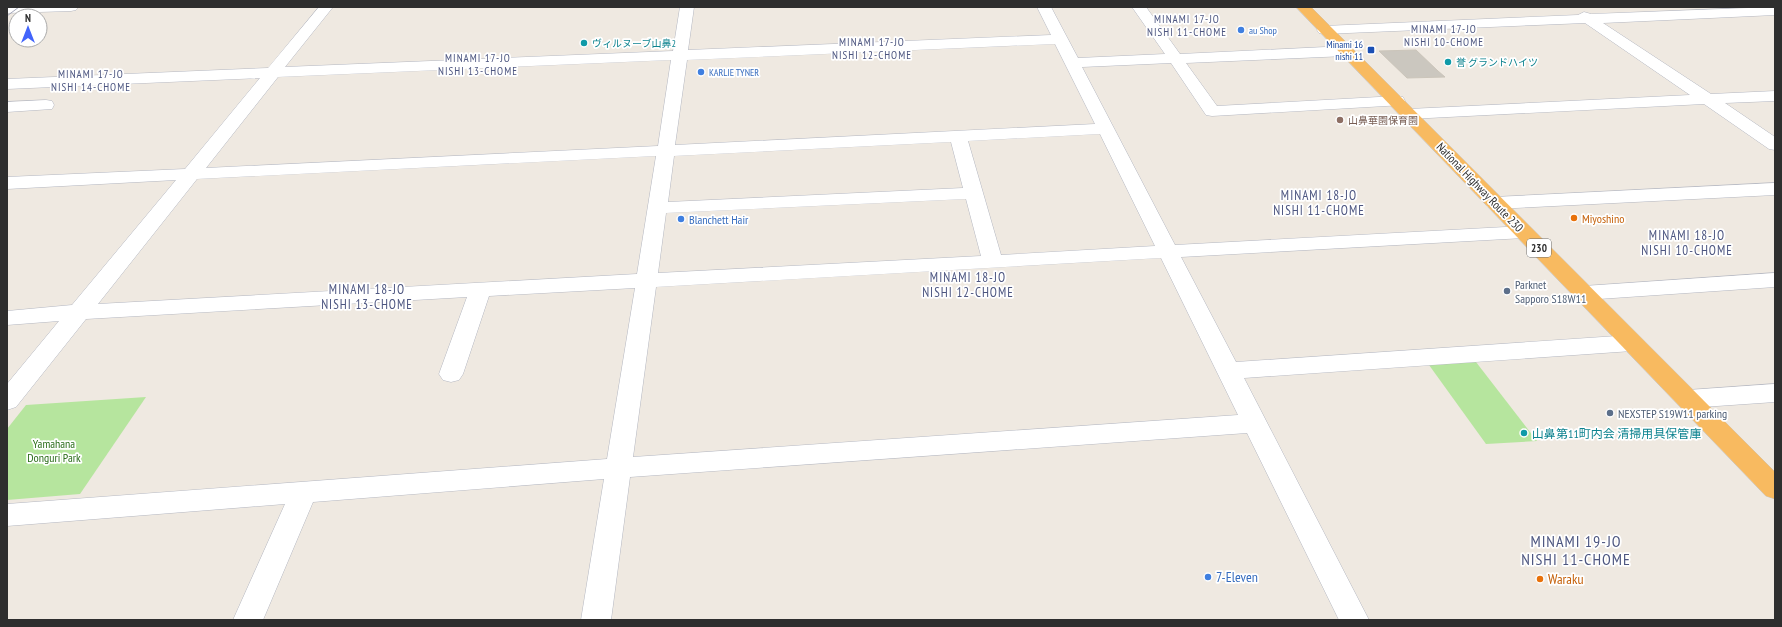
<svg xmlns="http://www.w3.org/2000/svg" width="1782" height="627" font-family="'PT Sans Narrow','Noto Sans JP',sans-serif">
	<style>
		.green { fill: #b6e59e }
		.building { fill: #cbc7bf; stroke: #cbc5ba }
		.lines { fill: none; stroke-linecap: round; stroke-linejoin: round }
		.minor-casing { stroke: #b4b7c1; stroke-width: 1 }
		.tertiary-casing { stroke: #b4b7c1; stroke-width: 1 }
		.trunk-casing { stroke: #c9c9c9; stroke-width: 1 }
		.minor { fill: #fff; fill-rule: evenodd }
		.tertiary { fill: #fff; fill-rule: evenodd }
		.trunk { fill: #f8ba60; fill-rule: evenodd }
		.tram { stroke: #a3a6b8; stroke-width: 1 }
		.shop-dot { fill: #3f7fe0; stroke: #fff; stroke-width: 1.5 }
		.culture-dot { fill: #0f9aa8; stroke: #fff; stroke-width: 1.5 }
		.transit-dot { fill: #1a4fb4; stroke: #fff; stroke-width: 1.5 }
		.education-dot { fill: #8d6e63; stroke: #fff; stroke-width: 1.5 }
		.food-dot { fill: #e8710a; stroke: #fff; stroke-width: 1.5 }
		.service-dot { fill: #5c6f8a; stroke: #fff; stroke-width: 1.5 }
		.labels { text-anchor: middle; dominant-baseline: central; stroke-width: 3.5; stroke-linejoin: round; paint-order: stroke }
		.far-shop-label { font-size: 10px; fill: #366cbe; stroke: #fff; text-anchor: start }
		.far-culture-label { font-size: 10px; fill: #0d838f; stroke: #fff; text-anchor: start }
		.far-transit-label { font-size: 10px; fill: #164399; stroke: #fff; text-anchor: end }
		.far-education-label { font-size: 10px; fill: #785e54; stroke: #fff; text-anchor: start }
		.far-neighbourhood-label { font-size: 11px; letter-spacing: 1px; fill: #4d5680; stroke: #fff }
		.shield { fill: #fff; stroke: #6d6d6d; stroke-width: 1 }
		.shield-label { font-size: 11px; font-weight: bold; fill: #2e2e2e }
		.street-label { font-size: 12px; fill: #2e2e2e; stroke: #fff }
		.food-label { font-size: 12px; fill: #c56008; stroke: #fff; text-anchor: start }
		.shop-label { font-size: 12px; fill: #366cbe; stroke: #fff; text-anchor: start }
		.service-label { font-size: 12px; fill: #4e5e75; stroke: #fff; text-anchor: start }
		.culture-label { font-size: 12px; fill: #0d838f; stroke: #fff; text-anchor: start }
		.park-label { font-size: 12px; fill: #2c6e1b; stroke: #fff }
		.neighbourhood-label { font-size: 13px; letter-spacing: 1px; fill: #4d5680; stroke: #fff }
		.near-shop-label { font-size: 14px; fill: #366cbe; stroke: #fff; text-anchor: start }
		.near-food-label { font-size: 14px; fill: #c56008; stroke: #fff; text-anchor: start }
		.near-neighbourhood-label { font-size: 16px; letter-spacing: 1px; fill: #4d5680; stroke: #fff }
	</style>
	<rect width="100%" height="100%" fill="#efe9e1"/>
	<g class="green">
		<polygon points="1476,362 1537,441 1486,444 1429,365"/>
		<polygon points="146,397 80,494 7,500 7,429 26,405"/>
	</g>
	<polygon class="building" points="1416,50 1438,71 1445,77 1407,78 1379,51"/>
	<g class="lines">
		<defs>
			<g id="minor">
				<path d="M319,7H333L285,67L673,51L680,7H694L688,50L1051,35L1037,7H1051L1078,58L1165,54L1132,7H1146L1180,54L1346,46L1351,48L1354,51L1351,54L1346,56L1186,63L1217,106L1397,96L1403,97L1405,101L1403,105L1212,116L1206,115L1171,63L1082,67L1175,245L1524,226L1531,228L1534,232L1531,236L1524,238L1181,257L1236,362L1632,335L1640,338L1643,343L1640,348L1632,351L1244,378L1369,620H1339L1247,433L630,477L611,620H581L604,479L313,502L263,620H233L285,504L7,526V504L607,459L635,288L489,296L463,374L459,380L451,382L443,380L439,374L467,297L86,319L16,407L7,410V384L59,321L7,325V311L72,305L176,180L7,189V177L185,169L260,78L7,89V79L268,68ZM1055,44L1095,124L675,145L687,60ZM671,60L658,146L206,168L278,77ZM1100,134L1155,246L1001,255L968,141ZM951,142L963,188L668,202L674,156ZM656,156L637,274L98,304L197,179ZM966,199L981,256L658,273L666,213ZM1161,258L1238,415L633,457L656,287Z"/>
				<polygon points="1775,7 1775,15 1603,23 1711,94 1775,91 1775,101 1725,103 1775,137 1775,150 1769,149 1704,104 1409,119 1403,118 1401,114 1403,110 1409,109 1690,95 1585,23 1324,34 1319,33 1317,30 1319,27 1324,26 1578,15 1584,12 1591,14"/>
				<polygon points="46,100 52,101 54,105 52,109 7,112 7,102"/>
				<polygon points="1775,183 1775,195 1495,209 1488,207 1485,203 1488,199 1495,197"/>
				<polygon points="1775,273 1775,287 1584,300 1576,298 1573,293 1576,288 1584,286"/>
				<polygon points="1775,384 1775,402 1688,408 1679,405 1676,399 1679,393 1688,390"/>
			</g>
			<polygon id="tertiary" points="7,7 78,7 76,10 71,11 7,13"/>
			<polygon id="trunk" points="1296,7 1311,7 1775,472 1775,499 1766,496"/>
		</defs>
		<use href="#minor" class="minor-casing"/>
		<use href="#tertiary" class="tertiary-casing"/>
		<use href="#trunk" class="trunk-casing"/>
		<use href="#minor" class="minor"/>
		<use href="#tertiary" class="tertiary"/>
		<use href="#trunk" class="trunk"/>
		<polyline class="tram" points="7,16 19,7"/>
	</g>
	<g class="shop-dot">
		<circle cx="1241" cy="30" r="4"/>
		<circle cx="701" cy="72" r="4"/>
		<circle cx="681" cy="219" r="4"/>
		<circle cx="1208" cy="577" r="4"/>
	</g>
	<g class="culture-dot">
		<circle cx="584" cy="43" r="4"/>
		<circle cx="1448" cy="62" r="4"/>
		<circle cx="1524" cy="433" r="4"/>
	</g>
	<rect class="transit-dot" x="1367" y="46" width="8" height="8" rx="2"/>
	<circle class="education-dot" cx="1340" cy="120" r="4"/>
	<g class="food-dot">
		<circle cx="1574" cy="218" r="4"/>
		<circle cx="1540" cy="579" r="4"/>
	</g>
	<g class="service-dot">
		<circle cx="1507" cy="291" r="4"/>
		<circle cx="1610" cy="413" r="4"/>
	</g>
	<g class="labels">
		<g class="far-shop-label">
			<text x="1249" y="30">au Shop</text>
			<text x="709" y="72">KARLIE TYNER</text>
		</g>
		<g class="far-culture-label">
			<text x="592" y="43">ヴィルヌーブ山鼻2</text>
			<text x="1456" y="62">誉 グランドハイツ</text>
		</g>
		<g class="far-transit-label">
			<text x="1363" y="44">Minami 16<tspan x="1363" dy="12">nishi 11</tspan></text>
		</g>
		<g class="far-education-label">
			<text x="1348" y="120">山鼻華園保育園</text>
		</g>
		<g class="far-neighbourhood-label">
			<text x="1187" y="19">MINAMI 17-JO<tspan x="1187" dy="13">NISHI 11-CHOME</tspan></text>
			<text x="1444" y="29">MINAMI 17-JO<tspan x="1444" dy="13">NISHI 10-CHOME</tspan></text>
			<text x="872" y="42">MINAMI 17-JO<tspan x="872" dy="13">NISHI 12-CHOME</tspan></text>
			<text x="478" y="58">MINAMI 17-JO<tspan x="478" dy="13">NISHI 13-CHOME</tspan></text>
			<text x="91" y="74">MINAMI 17-JO<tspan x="91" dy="13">NISHI 14-CHOME</tspan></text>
		</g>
		<rect class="shield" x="1527" y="239" width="24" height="18" rx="3"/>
		<g class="shield-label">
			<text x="1539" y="248">230</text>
		</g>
		<g class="street-label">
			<text transform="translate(1480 187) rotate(46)">National Highway Route 230</text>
		</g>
		<g class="food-label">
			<text x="1582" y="218">Miyoshino</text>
		</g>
		<g class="shop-label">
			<text x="689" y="219">Blanchett Hair</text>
		</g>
		<g class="service-label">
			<text x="1515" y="284">Parknet<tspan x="1515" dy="14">Sapporo S18W11</tspan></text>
			<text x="1618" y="413">NEXSTEP S19W11 parking</text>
		</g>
		<g class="culture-label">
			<text x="1532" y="433">山鼻第11町内会 清掃用具保管庫</text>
		</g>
		<g class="park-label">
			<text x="54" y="443">Yamahana<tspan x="54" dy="14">Donguri Park</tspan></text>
		</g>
		<g class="neighbourhood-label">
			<text x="1319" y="195">MINAMI 18-JO<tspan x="1319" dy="15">NISHI 11-CHOME</tspan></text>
			<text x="1687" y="235">MINAMI 18-JO<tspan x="1687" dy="15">NISHI 10-CHOME</tspan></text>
			<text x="968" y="277">MINAMI 18-JO<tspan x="968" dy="15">NISHI 12-CHOME</tspan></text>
			<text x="367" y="289">MINAMI 18-JO<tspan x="367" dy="15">NISHI 13-CHOME</tspan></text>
		</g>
		<g class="near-shop-label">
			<text x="1216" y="577">7-Eleven</text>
		</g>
		<g class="near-food-label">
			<text x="1548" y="579">Waraku</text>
		</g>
		<g class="near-neighbourhood-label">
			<text x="1576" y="541">MINAMI 19-JO<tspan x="1576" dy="18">NISHI 11-CHOME</tspan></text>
		</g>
	</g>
	<rect width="1782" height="627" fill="none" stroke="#2e2e2e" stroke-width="16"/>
	<g transform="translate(28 28)"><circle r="19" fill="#ffffff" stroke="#ababab"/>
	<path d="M0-3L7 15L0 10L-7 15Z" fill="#4264fb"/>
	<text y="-6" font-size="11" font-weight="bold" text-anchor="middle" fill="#2e2e2e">N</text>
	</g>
</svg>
